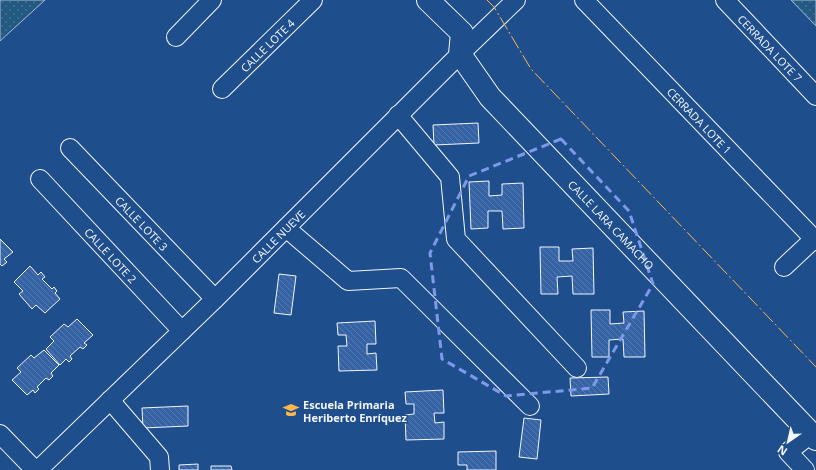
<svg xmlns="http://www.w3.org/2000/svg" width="816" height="470" font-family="'Open Sans',sans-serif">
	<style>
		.grass { fill: url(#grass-dots); stroke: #a8bbd7 }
		.building { fill: url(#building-back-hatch); stroke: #f2f6ff }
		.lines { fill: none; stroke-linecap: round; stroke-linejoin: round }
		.minor-casing { stroke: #f2f6ff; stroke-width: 20 }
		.secondary-casing { stroke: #f2f6ff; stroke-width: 24 }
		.minor { stroke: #1f4e8c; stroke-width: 18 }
		.secondary { stroke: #1f4e8c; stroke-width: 22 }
		.power { stroke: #ffb74d; stroke-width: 1; stroke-dasharray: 14 3 2 3; stroke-linecap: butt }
		.marked { fill: none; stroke: #7d9aea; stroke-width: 3; stroke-dasharray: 8 5; stroke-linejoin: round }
		.labels { text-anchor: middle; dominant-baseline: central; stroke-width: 3; stroke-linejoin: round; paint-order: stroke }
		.street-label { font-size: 11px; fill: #f2f6ff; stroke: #1f4e8c }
		.poi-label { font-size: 11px; font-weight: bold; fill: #f2f6ff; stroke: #1f4e8c; text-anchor: start }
	</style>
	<defs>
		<pattern id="grass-dots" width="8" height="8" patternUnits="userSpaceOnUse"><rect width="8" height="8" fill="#245a82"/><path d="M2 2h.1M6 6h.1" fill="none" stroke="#447295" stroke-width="1.8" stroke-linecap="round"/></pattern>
		<pattern id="building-back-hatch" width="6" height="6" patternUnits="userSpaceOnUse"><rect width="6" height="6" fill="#3563a3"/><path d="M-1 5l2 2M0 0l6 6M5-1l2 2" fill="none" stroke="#537ab1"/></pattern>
	</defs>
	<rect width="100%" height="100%" fill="#1f4e8c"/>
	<g class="grass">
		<polygon points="0,0 45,0 0,41"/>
		<polygon points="791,0 816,0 816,26"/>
	</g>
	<g class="building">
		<polygon points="478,123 479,143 434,145 433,125"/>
		<polygon points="489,181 489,196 502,195 502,184 523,183 524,228 503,229 502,211 488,211 488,228 471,229 469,182"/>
		<polygon points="0,239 13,252 4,259 7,262 2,266 0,264"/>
		<polygon points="540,247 559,247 559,261 573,261 572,249 593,248 594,294 573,294 572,276 557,277 558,294 541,294"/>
		<polygon points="30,266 38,275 41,272 45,277 42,279 52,289 54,287 57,291 55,293 60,299 45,313 36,305 32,309 19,294 23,291 14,282"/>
		<polygon points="279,274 296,276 291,315 274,313"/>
		<polygon points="591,310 610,310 610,324 624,323 623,312 644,311 645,357 624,357 623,339 609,340 609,357 592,357"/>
		<polygon points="77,319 93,335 84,343 87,345 83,349 80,347 70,356 72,359 69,362 66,359 60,365 46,349 54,341 50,337 64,324 68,327"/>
		<polygon points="375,321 376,344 367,344 367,354 376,353 377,370 339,371 338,346 347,346 346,335 338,335 337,323"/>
		<polygon points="44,350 59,365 51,373 53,376 49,380 46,378 37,387 39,389 35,393 33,390 27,395 12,380 21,372 17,368 31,355 34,358"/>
		<polygon points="608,377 609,394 571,396 570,378"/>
		<polygon points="443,390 444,413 434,413 435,423 444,422 444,439 406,440 405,415 414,414 414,404 406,404 405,392"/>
		<polygon points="188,406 188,426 143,428 142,408"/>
		<polygon points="524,418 541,420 537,459 519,457"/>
		<polygon points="496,451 496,470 467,470 467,465 458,465 458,452"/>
		<polygon points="198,464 198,470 179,470 179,465"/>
		<polygon points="211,466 231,466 232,470 211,470"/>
	</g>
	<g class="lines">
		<defs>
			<g id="minor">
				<path id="s1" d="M584,0L816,241"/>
				<path id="s2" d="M725,0L816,96"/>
				<polyline points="176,37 212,0"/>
				<path id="s3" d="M222,89L313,0"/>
				<polyline points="398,115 450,177 456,239 577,368"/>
				<path id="s4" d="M70,148L215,299"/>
				<path id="s5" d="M40,179L182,331"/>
				<polyline points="286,228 348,281 401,278 530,406"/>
				<polyline points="784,267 816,237"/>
				<polyline points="110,400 159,457 160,470"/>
				<polyline points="0,434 35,470"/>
				<path id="s6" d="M38,470L215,299L460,54L516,0"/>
				<polyline points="805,470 788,452 811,434"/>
			</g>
			<g id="secondary">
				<path id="s7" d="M428,0L462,33L460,54L490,97L816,439"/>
			</g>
		</defs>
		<use href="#minor" class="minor-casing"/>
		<use href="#secondary" class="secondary-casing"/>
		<use href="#minor" class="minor"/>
		<use href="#secondary" class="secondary"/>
		<polyline class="power" points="487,0 494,7 531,69 816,367"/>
	</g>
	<path class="marked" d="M561,139L629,211L653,284L592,388L506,396L442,359L430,253L469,176Z"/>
	<defs>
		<symbol id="school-bare" viewBox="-9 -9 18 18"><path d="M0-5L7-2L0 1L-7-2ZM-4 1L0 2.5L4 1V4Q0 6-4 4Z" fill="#ffb74d" stroke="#1f4e8c" stroke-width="2.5" paint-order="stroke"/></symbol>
	</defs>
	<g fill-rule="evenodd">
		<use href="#school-bare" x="280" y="399" width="22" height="22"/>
	</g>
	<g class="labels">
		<g class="street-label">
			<text stroke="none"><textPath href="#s3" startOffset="63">CALLE LOTE 4</textPath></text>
			<text stroke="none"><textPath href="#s2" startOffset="66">CERRADA LOTE 7</textPath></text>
			<text stroke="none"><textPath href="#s1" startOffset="167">CERRADA LOTE 1</textPath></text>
			<text stroke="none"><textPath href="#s4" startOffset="104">CALLE LOTE 3</textPath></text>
			<text stroke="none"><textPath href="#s7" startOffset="297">CALLE LARA CAMACHO</textPath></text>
			<text stroke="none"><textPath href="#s6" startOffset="335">CALLE NUEVE</textPath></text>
			<text stroke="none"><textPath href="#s5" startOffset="104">CALLE LOTE 2</textPath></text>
		</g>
		<g class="poi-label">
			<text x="303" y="404">Escuela Primaria<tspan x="303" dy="13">Heriberto Enríquez</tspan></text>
		</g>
	</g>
	<g transform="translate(788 442) rotate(214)" stroke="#1f4e8c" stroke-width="3" paint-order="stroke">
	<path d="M0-3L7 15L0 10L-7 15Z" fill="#f2f6ff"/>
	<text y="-6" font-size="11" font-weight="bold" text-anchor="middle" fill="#f2f6ff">N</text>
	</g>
</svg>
